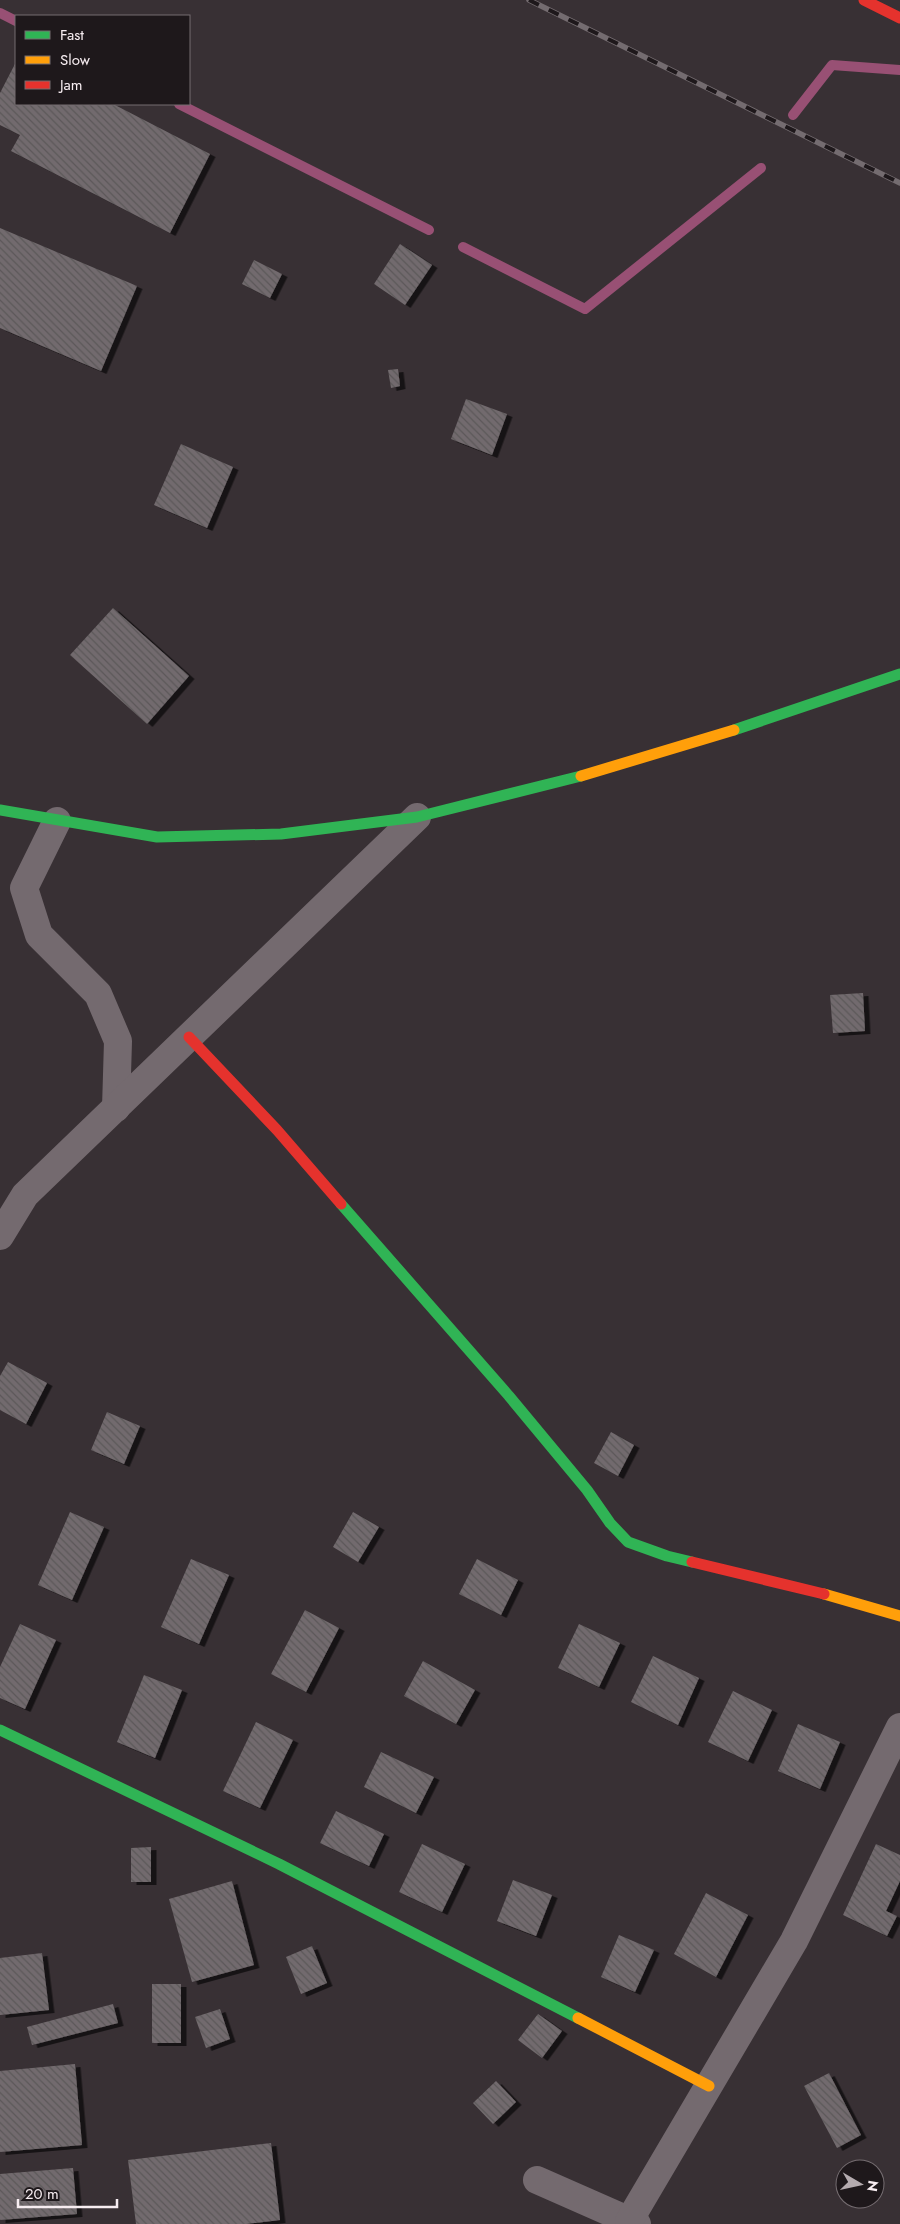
<svg xmlns="http://www.w3.org/2000/svg" width="900" height="2224" font-family="Jost,sans-serif">
	<style>
		.lines { fill: none; stroke-linecap: round; stroke-linejoin: round }
		.stream { stroke: #985074; stroke-width: 10 }
		.building { fill: url(#building-back-hatch); filter: url(#shadow) }
		.street { stroke: #746a6f; stroke-width: 28 }
		.fast { stroke: #30b455; stroke-width: 11 }
		.slow { stroke: #ff9f0a; stroke-width: 11 }
		.jam { stroke: #e5322d; stroke-width: 11 }
		.rail-casing { stroke: #746c70; stroke-width: 5.5 }
		.rail { stroke: #1e181b; stroke-width: 4; stroke-dasharray: 11; stroke-linecap: butt }
	</style>
	<defs>
		<pattern id="building-back-hatch" width="6" height="6" patternUnits="userSpaceOnUse" patternTransform="scale(1.25)"><rect width="6" height="6" fill="#726b6e"/><path d="M-1 5l2 2M0 0l6 6M5-1l2 2" fill="none" stroke="#5c5759"/></pattern>
		<filter id="shadow"><feDropShadow dx="5.5" dy="3" stdDeviation="0" flood-color="#0009"/></filter>
	</defs>
	<rect width="100%" height="100%" fill="#383034"/>
	<g class="lines">
		<g class="stream">
			<polyline points="0,13 16,21"/>
			<polyline points="179,104 429,230"/>
			<polyline points="793,115 832,65 900,70"/>
			<polyline points="463,247 585,309 761,168"/>
		</g>
	</g>
	<g class="building">
		<polygon points="16,62 16,104 113,104 210,154 170,233 11,151 20,135 0,125 0,93"/>
		<polygon points="0,228 137,286 101,371 0,328"/>
		<polygon points="400,244 432,265 405,305 374,284"/>
		<polygon points="254,260 282,274 270,298 242,284"/>
		<polygon points="398,369 400,386 391,388 388,370"/>
		<polygon points="466,399 507,414 492,455 451,439"/>
		<polygon points="181,444 233,467 207,528 154,505"/>
		<polygon points="113,608 189,676 147,724 70,655"/>
		<polygon points="863,993 865,1031 833,1033 830,995"/>
		<polygon points="8,1362 47,1383 26,1424 0,1410 0,1376"/>
		<polygon points="107,1412 140,1426 124,1464 91,1450"/>
		<polygon points="611,1432 634,1445 618,1476 594,1463"/>
		<polygon points="70,1512 104,1527 72,1600 38,1585"/>
		<polygon points="353,1512 379,1527 358,1562 333,1547"/>
		<polygon points="191,1559 229,1575 199,1644 161,1627"/>
		<polygon points="477,1559 518,1580 501,1615 459,1594"/>
		<polygon points="305,1610 339,1628 306,1692 271,1674"/>
		<polygon points="20,1624 56,1640 25,1709 0,1698 0,1667"/>
		<polygon points="579,1624 620,1643 599,1687 558,1668"/>
		<polygon points="653,1656 699,1678 678,1725 631,1702"/>
		<polygon points="423,1661 475,1690 456,1724 404,1696"/>
		<polygon points="144,1675 182,1690 155,1758 117,1742"/>
		<polygon points="733,1691 772,1710 748,1761 708,1742"/>
		<polygon points="256,1722 293,1740 260,1808 223,1791"/>
		<polygon points="798,1724 840,1742 820,1789 778,1771"/>
		<polygon points="381,1752 434,1777 416,1813 364,1787"/>
		<polygon points="336,1811 384,1834 369,1866 320,1843"/>
		<polygon points="422,1844 465,1864 442,1912 399,1892"/>
		<polygon points="876,1844 900,1855 900,1881 886,1911 897,1916 887,1936 843,1915"/>
		<polygon points="151,1847 151,1882 131,1882 131,1848"/>
		<polygon points="513,1880 552,1895 536,1936 497,1921"/>
		<polygon points="232,1881 254,1965 192,1982 169,1899"/>
		<polygon points="706,1893 748,1915 716,1977 674,1954"/>
		<polygon points="619,1935 654,1950 635,1992 601,1977"/>
		<polygon points="312,1946 327,1983 301,1994 286,1957"/>
		<polygon points="42,1953 49,2010 0,2015 0,1958"/>
		<rect x="152" y="1984" width="29" height="59"/>
		<polygon points="113,2004 118,2023 32,2045 27,2027"/>
		<polygon points="220,2009 230,2039 206,2048 195,2017"/>
		<polygon points="538,2014 562,2031 542,2058 518,2040"/>
		<polygon points="75,2064 82,2145 0,2152 0,2071"/>
		<polygon points="829,2073 861,2135 837,2148 804,2086"/>
		<polygon points="496,2081 516,2102 493,2124 473,2103"/>
		<polygon points="271,2143 280,2220 246,2224 136,2224 128,2160"/>
		<polygon points="73,2168 77,2214 0,2220 0,2174"/>
	</g>
	<g class="lines">
		<g class="street">
			<polyline points="57,821 24,888 39,935 98,994 118,1041 116,1108"/>
			<polyline points="0,1236 25,1195 417,817"/>
			<polyline points="537,2180 637,2224"/>
			<polyline points="629,2221 794,1941 900,1727"/>
		</g>
		<g class="fast">
			<polyline points="734,730 900,674"/>
			<polyline points="0,810 157,837 281,834 417,817 581,776"/>
			<polyline points="341,1204 509,1396 587,1490 610,1523 628,1542 667,1556 692,1562"/>
			<polyline points="0,1730 279,1864 578,2018"/>
		</g>
		<g class="slow">
			<polyline points="581,776 734,730"/>
			<polyline points="824,1594 900,1616"/>
			<polyline points="578,2018 709,2086"/>
		</g>
		<g class="jam">
			<polyline points="864,0 900,18"/>
			<polyline points="189,1037 277,1130 341,1204"/>
			<polyline points="692,1562 824,1594"/>
		</g>
		<defs>
			<polyline id="rail" points="529,0 900,183"/>
		</defs>
		<use href="#rail" class="rail-casing"/>
		<use href="#rail" class="rail"/>
	</g>
	<rect x="15" y="15" width="175" height="90" fill="#1e181b" stroke="#756d71"/>
	<rect x="25" y="31" width="25" height="8" fill="#30b455" stroke="#756d71"/>
	<text x="60" y="40" font-size="15" fill="#f7edf1">Fast</text>
	<rect x="25" y="56" width="25" height="8" fill="#ff9f0a" stroke="#756d71"/>
	<text x="60" y="65" font-size="15" fill="#f7edf1">Slow</text>
	<rect x="25" y="81" width="25" height="8" fill="#e5322d" stroke="#756d71"/>
	<text x="60" y="90" font-size="15" fill="#f7edf1">Jam</text>
	<g transform="translate(860 2184) rotate(99)"><circle r="24" fill="#1e181b" stroke="#756d71"/>
	<path d="M0-4L9 19L0 12L-9 19Z" fill="#b4abaf"/>
	<text y="-8" font-size="14" font-weight="bold" text-anchor="middle" fill="#f7edf1">N</text>
	</g>
	<path d="M18 2199v8h99v-8" fill="none" stroke="#f7edf1" stroke-width="2.5"/>
	<text x="25" y="2199" font-size="15" fill="#f7edf1" stroke="#1e181b" stroke-width="4" paint-order="stroke">20 m</text>
</svg>
